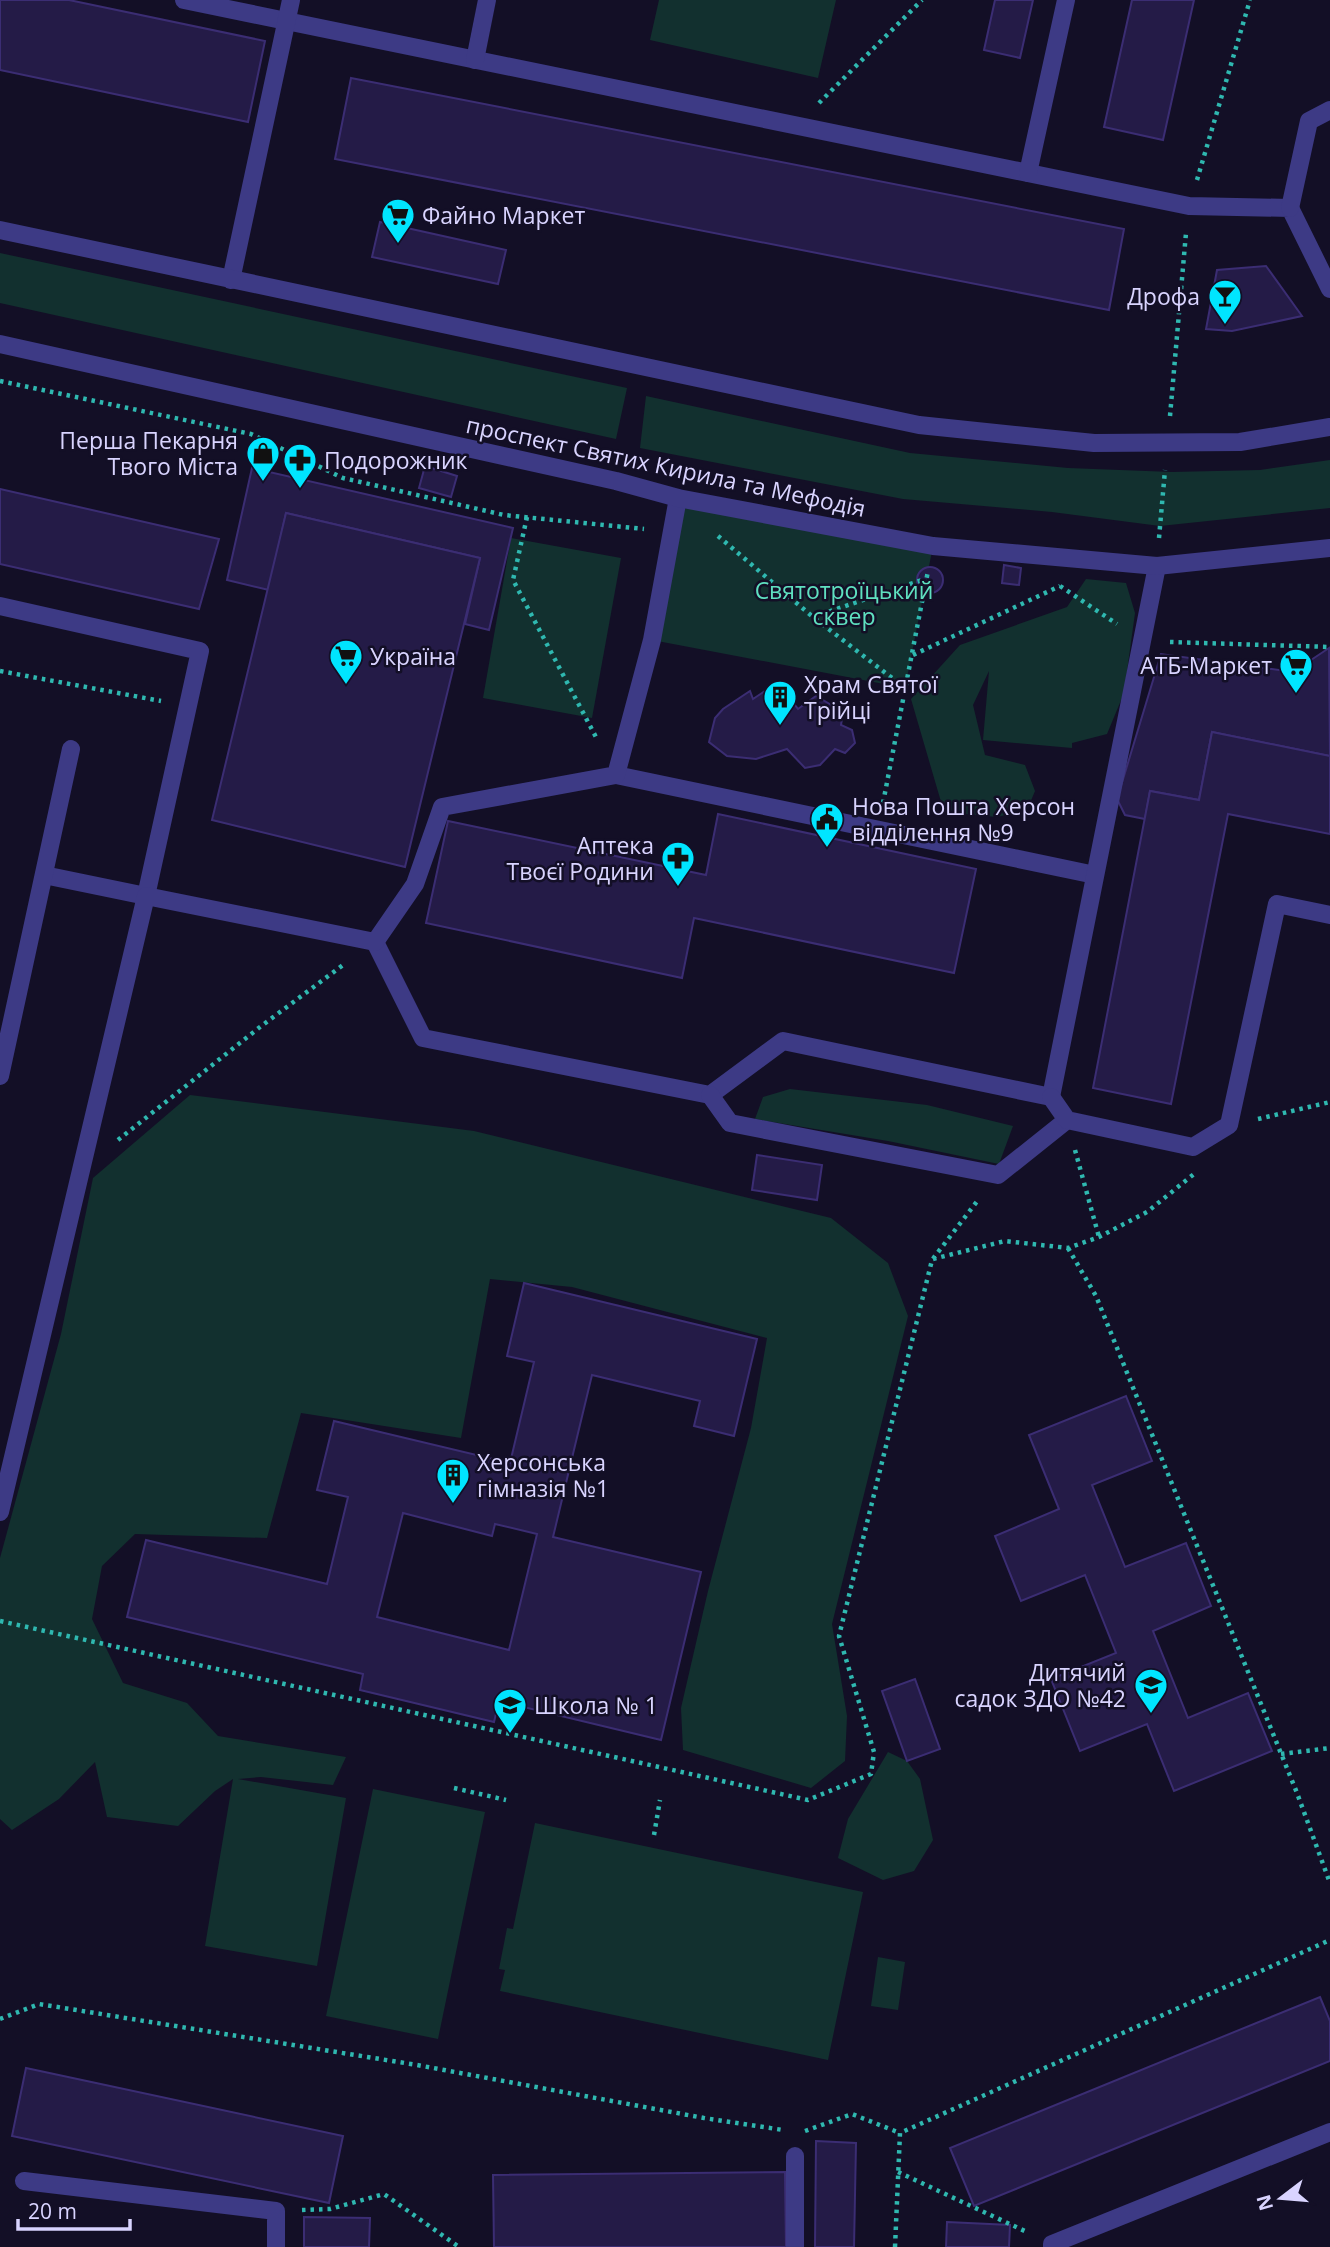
<svg xmlns="http://www.w3.org/2000/svg" width="1330" height="2247" font-family="'Open Sans',sans-serif">
	<style>
		.green { fill: #12302f }
		.building { fill: #241b47; stroke: #3b2d73; stroke-width: 2; fill-rule: evenodd }
		.lines { fill: none; stroke-linecap: round; stroke-linejoin: round }
		.path { stroke: #2fb8b0; stroke-width: 4.5; stroke-dasharray: 3.5 5; stroke-linecap: butt }
		.service { stroke: #3d3a85; stroke-width: 18 }
		.minor { stroke: #3d3a85; stroke-width: 18 }
		.labels { text-anchor: middle; dominant-baseline: central; stroke-width: 5; stroke-linejoin: round; paint-order: stroke }
		.poi-label { font-size: 23px; fill: #d9d4ff; stroke: #130f26; text-anchor: start }
		.street-label { font-size: 23px; fill: #d9d4ff; stroke: #130f26 }
		.park-label { font-size: 23px; fill: #5fe0c0; stroke: #130f26 }
	</style>
	<rect width="100%" height="100%" fill="#130f26"/>
	<g class="green">
		<polygon points="659,0 836,0 818,78 650,40"/>
		<polygon points="0,253 627,388 616,439 0,303"/>
		<polygon points="646,396 910,453 1068,468 1172,472 1260,470 1330,460 1330,508 1160,526 1052,512 903,499 640,448"/>
		<polygon points="678,498 933,546 905,688 652,640"/>
		<polygon points="511,538 621,558 592,718 483,698"/>
		<polygon points="1086,579 1126,583 1135,613 1124,693 1107,734 1072,743 1072,748 983,740 989,671 973,705 985,755 1025,765 1035,791 1027,810 997,817 944,812 911,699 960,645 1067,607"/>
		<polygon points="790,1089 927,1105 1013,1126 999,1164 888,1141 755,1119 763,1097"/>
		<polygon points="190,1095 474,1131 831,1218 888,1263 908,1316 832,1624 847,1716 845,1761 811,1788 683,1750 681,1708 708,1591 751,1428 767,1338 572,1287 490,1279 461,1438 301,1413 267,1538 135,1534 102,1566 92,1619 123,1683 187,1703 218,1736 346,1757 333,1785 261,1777 238,1779 346,1798 317,1966 205,1946 233,1779 215,1791 178,1826 107,1817 95,1762 59,1799 12,1830 0,1819 0,1558 61,1334 93,1178"/>
		<polygon points="888,1752 907,1761 920,1779 933,1840 914,1871 883,1880 838,1858 848,1819"/>
		<polygon points="373,1789 485,1812 438,2039 326,2016"/>
		<polygon points="535,1823 863,1892 828,2060 500,1991 505,1970 499,1969 507,1928 513,1929"/>
		<polygon points="878,1957 905,1962 898,2010 871,2006"/>
	</g>
	<g class="building">
		<polygon points="0,0 69,0 265,41 248,122 0,70"/>
		<polygon points="995,0 1033,0 1020,58 984,50"/>
		<polygon points="1132,0 1194,0 1163,140 1104,127"/>
		<polygon points="351,78 1124,229 1109,310 335,159"/>
		<polygon points="380,222 506,250 498,284 372,257"/>
		<polygon points="1266,266 1302,316 1232,331 1206,329 1217,270"/>
		<polygon points="425,466 457,476 451,497 419,488"/>
		<polygon points="252,468 513,528 489,630 465,624 480,558 286,513 269,590 227,580"/>
		<polygon points="0,489 219,539 199,609 0,564"/>
		<polygon points="286,513 480,558 405,867 212,820"/>
		<polygon points="1004,565 1021,568 1019,585 1002,583"/>
		<circle cx="930" cy="580" r="13"/>
		<polygon points="1329,648 1330,756 1212,732 1199,800 1150,791 1145,819 1125,815 1117,799 1161,654 1293,672"/>
		<polygon points="777,683 798,709 816,696 843,712 841,725 852,730 855,743 845,753 835,749 820,765 805,768 787,749 756,759 727,756 709,742 715,718 723,709 750,691 753,699"/>
		<polygon points="1212,732 1330,756 1330,834 1228,814 1171,1104 1093,1088 1150,791 1199,800"/>
		<polygon points="718,814 976,869 954,973 694,918 682,978 426,923 448,821 706,875"/>
		<polygon points="757,1155 822,1165 817,1200 752,1190"/>
		<path d="M524,1283L757,1339L734,1436L694,1426L700,1401L592,1375L553,1537L701,1572L661,1740L499,1701L494,1722L360,1690L363,1674L127,1617L146,1540L327,1584L348,1497L317,1490L334,1421L510,1463L534,1362L507,1356ZM403,1513L492,1536L495,1524L537,1534L509,1650L377,1617Z"/>
		<polygon points="1126,1396 1152,1461 1092,1485 1125,1567 1186,1543 1211,1606 1153,1631 1188,1718 1248,1693 1272,1751 1174,1791 1147,1724 1080,1751 1051,1679 1116,1653 1085,1575 1021,1601 995,1536 1059,1509 1029,1435"/>
		<polygon points="915,1679 940,1749 907,1761 882,1691"/>
		<polygon points="1320,1997 1330,2021 1330,2061 974,2206 950,2148"/>
		<polygon points="26,2068 343,2136 329,2203 12,2136"/>
		<polygon points="816,2141 856,2143 854,2247 815,2247"/>
		<polygon points="785,2172 786,2247 494,2247 493,2175"/>
		<polygon points="304,2217 370,2218 369,2247 304,2247"/>
		<polygon points="947,2222 1010,2225 1009,2247 946,2247"/>
	</g>
	<g class="lines">
		<g class="path">
			<polyline points="819,103 922,0"/>
			<polyline points="1197,180 1250,0"/>
			<polyline points="0,381 251,434 343,478 504,515 644,529"/>
			<polyline points="1170,416 1186,233"/>
			<polyline points="527,517 513,580 597,739"/>
			<polyline points="718,536 813,617 905,688"/>
			<polyline points="1159,538 1165,470"/>
			<polyline points="1060,586 1117,624"/>
			<polyline points="813,617 925,579"/>
			<polyline points="1170,642 1330,647"/>
			<polyline points="913,655 1060,586"/>
			<polyline points="0,671 161,701"/>
			<polyline points="883,803 928,571"/>
			<polyline points="1258,1119 1330,1102"/>
			<polyline points="118,1140 260,1027 343,965"/>
			<polyline points="1075,1150 1099,1237"/>
			<polyline points="1068,1248 1096,1296 1297,1793 1330,1883"/>
			<polyline points="933,1259 1005,1241 1068,1248 1099,1237 1147,1212 1194,1174"/>
			<polyline points="0,1621 808,1800 871,1774 874,1752 839,1636 932,1260 978,1200"/>
			<polyline points="1281,1754 1330,1748"/>
			<polyline points="454,1788 506,1800"/>
			<polyline points="654,1835 660,1800"/>
			<polyline points="0,2019 39,2004 417,2065 704,2118 783,2130"/>
			<polyline points="805,2131 852,2114 900,2133"/>
			<polyline points="898,2172 1029,2233"/>
			<polyline points="302,2210 330,2209 384,2194 459,2247"/>
			<polyline points="895,2247 900,2133 1330,1940"/>
		</g>
		<g class="service">
			<polyline points="184,0 1189,206 1290,208 1330,289"/>
			<polyline points="475,60 487,0"/>
			<polyline points="1028,173 1066,0"/>
			<polyline points="1290,208 1309,121 1330,110"/>
			<polyline points="231,280 291,0"/>
			<polyline points="0,606 200,651 146,896 44,875"/>
			<polyline points="616,775 1095,875"/>
			<polyline points="375,942 423,1038 710,1095 783,1041 1051,1097 1157,566"/>
			<polyline points="0,1076 71,749"/>
			<polyline points="710,1095 730,1123 998,1175 1067,1120"/>
			<polyline points="1051,1097 1067,1120 1193,1147 1229,1125 1277,904 1330,915"/>
			<polyline points="0,1512 146,896 375,942 415,884 442,807 616,775 652,640 678,498"/>
			<polyline points="24,2181 276,2211 276,2247"/>
			<polyline points="795,2247 795,2156"/>
			<polyline points="1052,2247 1052,2244 1330,2132"/>
		</g>
		<g class="minor">
			<polyline points="0,230 919,425 1094,443 1240,442 1330,427"/>
			<polyline points="0,344 616,481 678,498 933,546 1157,566 1330,548"/>
		</g>
	</g>
	<defs>
		<symbol id="supermarket-pin" viewBox="-11 -11 22 30"><path d="M0 17L-7.5 6A9.5 9.5 0 1 1 7.5 6Z" fill="#00e5ff" stroke="#130f26"/><path d="M-6-5.5h2.5l.6 2H6L4.5 2H-2.5L-4.4-4H-6ZM-1.5 3.2a1.3 1.3 0 1 0 .1 0ZM3 3.2a1.3 1.3 0 1 0 .1 0Z" fill="#111"/></symbol>
		<symbol id="bar-pin" viewBox="-11 -11 22 30"><path d="M0 17L-7.5 6A9.5 9.5 0 1 1 7.5 6Z" fill="#00e5ff" stroke="#130f26"/><path d="M-6-5H6L.8 .8V4.5H3.5V6h-7V4.5H-.8V.8Z" fill="#111"/></symbol>
		<symbol id="shop-pin" viewBox="-11 -11 22 30"><path d="M0 17L-7.5 6A9.5 9.5 0 1 1 7.5 6Z" fill="#00e5ff" stroke="#130f26"/><path d="M-5-2.5h2.3a2.7 3.5 0 0 1 5.4 0H5L5.5 6h-11ZM-1.5-2.5h3a1.5 2.3 0 0 0-3 0Z" fill="#111"/></symbol>
		<symbol id="pharmacy-pin" viewBox="-11 -11 22 30"><path d="M0 17L-7.5 6A9.5 9.5 0 1 1 7.5 6Z" fill="#00e5ff" stroke="#130f26"/><path d="M-2-6h4v4h4v4h-4v4h-4v-4h-4v-4h4Z" fill="#111"/></symbol>
		<symbol id="building-pin" viewBox="-11 -11 22 30"><path d="M0 17L-7.5 6A9.5 9.5 0 1 1 7.5 6Z" fill="#00e5ff" stroke="#130f26"/><path d="M-4-6H4V6H1V3H-1V6H-4ZM-2.5-4.3h1.7v1.8h-1.7ZM.8-4.3h1.7v1.8H.8ZM-2.5-1h1.7V.8h-1.7ZM.8-1h1.7V.8H.8Z" fill="#111"/></symbol>
		<symbol id="civic-pin" viewBox="-11 -11 22 30"><path d="M0 17L-7.5 6A9.5 9.5 0 1 1 7.5 6Z" fill="#00e5ff" stroke="#130f26"/><path d="M-.6-6.5H3V-4.5H.6V-3L4-1V1h2V6H-6V1h2V-1L-.6-3ZM-1.2 2.5V6h2.4V2.5Z" fill="#111"/></symbol>
		<symbol id="school-pin" viewBox="-11 -11 22 30"><path d="M0 17L-7.5 6A9.5 9.5 0 1 1 7.5 6Z" fill="#00e5ff" stroke="#130f26"/><path d="M0-5L7-2L0 1L-7-2ZM-4 1L0 2.5L4 1V4Q0 6-4 4Z" fill="#111"/></symbol>
	</defs>
	<g fill-rule="evenodd">
		<use href="#supermarket-pin" x="379" y="196" width="38" height="52"/>
		<use href="#bar-pin" x="1206" y="277" width="38" height="52"/>
		<use href="#shop-pin" x="244" y="434" width="38" height="52"/>
		<use href="#pharmacy-pin" x="281" y="441" width="38" height="52"/>
		<use href="#supermarket-pin" x="327" y="637" width="38" height="52"/>
		<use href="#supermarket-pin" x="1277" y="646" width="38" height="52"/>
		<use href="#building-pin" x="761" y="678" width="38" height="52"/>
		<use href="#civic-pin" x="808" y="800" width="38" height="52"/>
		<use href="#pharmacy-pin" x="659" y="839" width="38" height="52"/>
		<use href="#building-pin" x="434" y="1456" width="38" height="52"/>
		<use href="#school-pin" x="1132" y="1666" width="38" height="52"/>
		<use href="#school-pin" x="491" y="1686" width="38" height="52"/>
	</g>
	<g class="labels">
		<g class="poi-label">
			<text x="422" y="215">Файно Маркет</text>
			<text x="1200" y="296" text-anchor="end">Дрофа</text>
			<text x="238" y="440" text-anchor="end">Перша Пекарня<tspan x="238" dy="26">Твого Міста</tspan></text>
			<text x="324" y="460">Подорожник</text>
			<text x="370" y="656">Україна</text>
			<text x="1272" y="665" text-anchor="end">АТБ-Маркет</text>
			<text x="804" y="684">Храм Святої<tspan x="804" dy="26">Трійці</tspan></text>
			<text x="852" y="806">Нова Пошта Херсон<tspan x="852" dy="26">відділення №9</tspan></text>
			<text x="654" y="845" text-anchor="end">Аптека<tspan x="654" dy="26">Твоєї Родини</tspan></text>
			<text x="477" y="1462">Херсонська<tspan x="477" dy="26">гімназія №1</tspan></text>
			<text x="1126" y="1672" text-anchor="end">Дитячий<tspan x="1126" dy="26">садок ЗДО №42</tspan></text>
			<text x="534" y="1705">Школа № 1</text>
		</g>
		<g class="street-label">
			<text transform="translate(666 466) rotate(12)">проспект Святих Кирила та Мефодія</text>
		</g>
		<g class="park-label">
			<text x="844" y="590">Святотроїцький<tspan x="844" dy="26">сквер</tspan></text>
		</g>
	</g>
	<g transform="translate(1281 2198) rotate(254)" stroke="#130f26" stroke-width="5" paint-order="stroke">
	<path d="M0-5L12 26L0 18L-12 26Z" fill="#d9d4ff"/>
	<text y="-10" font-size="19" font-weight="bold" text-anchor="middle" fill="#d9d4ff">N</text>
	</g>
	<path d="M18 2219v10h112v-10" fill="none" stroke="#d9d4ff" stroke-width="3.5"/>
	<text x="28" y="2219" font-size="21" fill="#d9d4ff" stroke="#130f26" stroke-width="5" paint-order="stroke">20 m</text>
</svg>
